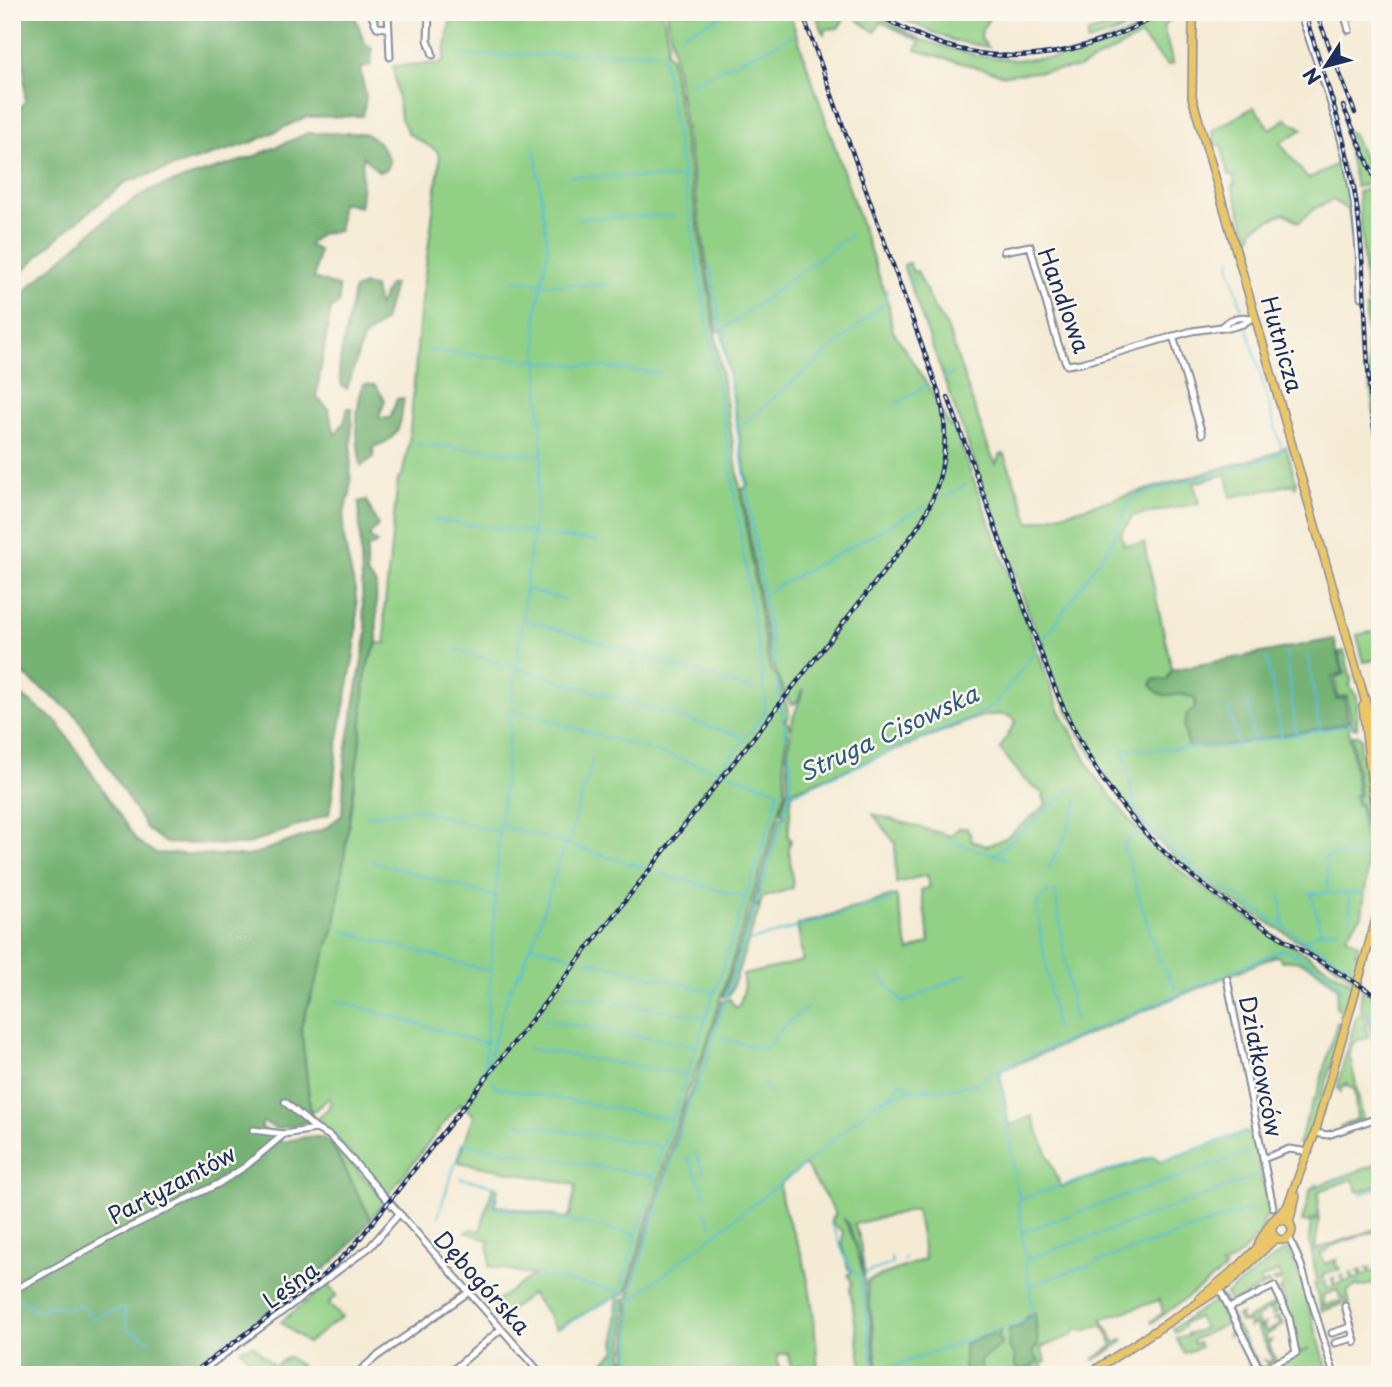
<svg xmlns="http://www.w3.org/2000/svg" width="1392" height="1387" font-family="'Playpen Sans',sans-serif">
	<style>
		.green { fill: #92d086; stroke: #568072; stroke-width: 2 }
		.forest { fill: #75b273; stroke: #487068; stroke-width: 2 }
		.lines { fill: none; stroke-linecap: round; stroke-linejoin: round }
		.stream { stroke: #59c0d6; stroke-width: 2 }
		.minor-casing { stroke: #888d9a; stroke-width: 9 }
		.major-casing { stroke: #888d9a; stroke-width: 10 }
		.minor { stroke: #fff; stroke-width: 5 }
		.major { stroke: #ebc669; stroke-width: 7 }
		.rail-casing { stroke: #1b2f5e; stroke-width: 4.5 }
		.rail { stroke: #fbf7ec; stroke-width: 2; stroke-dasharray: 5; stroke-linecap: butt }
		.labels { text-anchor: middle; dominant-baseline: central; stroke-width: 5; stroke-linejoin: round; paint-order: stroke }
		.street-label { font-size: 23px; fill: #1b2f5e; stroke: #fbf7ec }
		.water-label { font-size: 24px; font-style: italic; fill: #2e5a82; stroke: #fbf7ec }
	</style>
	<rect width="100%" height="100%" fill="#fbf7ec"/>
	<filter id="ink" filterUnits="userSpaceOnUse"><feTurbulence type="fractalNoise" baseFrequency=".0143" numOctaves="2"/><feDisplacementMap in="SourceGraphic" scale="14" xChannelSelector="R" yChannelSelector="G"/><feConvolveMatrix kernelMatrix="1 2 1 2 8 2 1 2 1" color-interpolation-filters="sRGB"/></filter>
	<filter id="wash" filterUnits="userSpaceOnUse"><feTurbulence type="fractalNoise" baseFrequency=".00686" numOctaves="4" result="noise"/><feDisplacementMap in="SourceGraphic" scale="28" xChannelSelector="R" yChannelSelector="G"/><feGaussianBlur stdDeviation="1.57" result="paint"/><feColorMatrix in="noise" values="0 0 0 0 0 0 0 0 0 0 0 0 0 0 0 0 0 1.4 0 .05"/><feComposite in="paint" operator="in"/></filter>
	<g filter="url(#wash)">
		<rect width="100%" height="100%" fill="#f5ebd5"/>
		<g class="green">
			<polygon points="452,12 663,12 668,41 666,52 671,58 767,657 770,668 779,681 789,714 789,717 784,720 789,724 784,759 785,792 704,1051 687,1092 669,1148 626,1292 617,1299 617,1296 556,1329 545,1310 531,1294 505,1315 494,1303 533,1275 489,1266 490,1254 488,1246 490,1241 466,1232 470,1229 480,1231 493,1187 498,1188 495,1205 566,1218 570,1215 576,1185 458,1162 474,1115 460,1103 388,1195 333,1134 316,1120 328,1109 331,1100 329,1098 311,1113 301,1027 335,924 361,734 366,669 377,643 386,643 384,613 398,479 402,476 409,443 421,302 440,159 437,151 409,134 401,119 393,66 443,63"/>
			<path d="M667,12H789L889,306L892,329L928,386L950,427L953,425L1059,709L1094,775L1141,834L1185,875L1250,920L1354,984L1345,1017H1339L1341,1009L1336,1007L1338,988C1321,972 1305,958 1281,961L1280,957L1275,956L1000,1071L1009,1126L1032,1116L1061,1187L1154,1157L1159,1162L1245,1132L1254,1136L1269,1214L1262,1222L1263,1228C1251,1243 1240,1259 1222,1266L1226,1268L1223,1271L1152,1323L1151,1321L1163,1313L1160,1300L1101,1319L1116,1343L1123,1339L1124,1341L1095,1360L1093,1359L1113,1346L1103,1325L1083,1331L1077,1329L1071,1336L1041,1347L1046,1362L1041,1364L1044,1375H879L867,1281L925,1259L916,1209L854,1224L859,1236L865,1276L849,1224L843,1218C865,1251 870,1326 876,1366L872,1375H840L862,1367L850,1289L852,1283L848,1275L853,1270L848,1269L842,1244L843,1231L833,1225L832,1219L836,1214L805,1165L780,1184C780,1209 795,1232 802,1256C813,1295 816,1335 818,1375H804L803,1366L791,1368L788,1353L777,1355L780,1375H729L728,1370L709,1375H626L629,1294L632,1291L629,1290L685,1106L699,1071L722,1001L730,999L735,1007L739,1006L744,990L743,975L803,961C800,948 801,939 797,925L896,895L909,951L930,942L921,890L930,887L927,875L896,883L895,843L873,814L950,836L959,828H967L970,833L971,841L987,846L1006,838L1046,805L1042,793L1024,779L1000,749L1016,721C1008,711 991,715 979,717L792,791L788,838L791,839L789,849L793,888L762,898L760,905L753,903L780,817L785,816L781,812L788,788L787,755L793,718L804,689L796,703L791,705L770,660L742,489L748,486L722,331H717Z"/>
			<polygon points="815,12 871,12 922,40 975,55 1015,60 1052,58 1080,53 1131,32 1169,12 1186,13 1173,17 1163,26 1173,64 1167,65 1141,36 1079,68 1004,75 916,50 920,41 881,22 875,32 848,13 838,28 827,29 824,34"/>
			<polygon points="887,12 993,12 982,30 981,39 988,47 951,40"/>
			<polygon points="1141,12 1158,12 1113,34 1087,42 1088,33 1119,24"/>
			<polygon points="1254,107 1270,129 1286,119 1303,129 1280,143 1308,179 1341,162 1348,181 1356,235 1352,235 1349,211 1333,200 1315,208 1299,222 1284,213 1257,226 1253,229 1253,235 1249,237 1232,186 1235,184 1233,176 1229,175 1221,145 1215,145 1212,131"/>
			<polygon points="1347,131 1352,133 1375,183 1356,187 1344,132"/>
			<polygon points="1376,187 1380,198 1380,304 1367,303 1358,192"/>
			<path d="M909,263L913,272L917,271L934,308L947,327L989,450L996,464L1000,455L1004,454L1030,523L1275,453L1286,446L1296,482L1295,487L1294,484L1231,497L1227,474L1194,483L1199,503L1133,516L1121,533L1124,545L1144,543L1172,670L1167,680L1154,679L1151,685L1195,698V709L1187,714L1184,728L1189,747L1225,746L1348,723L1358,794L1355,795L1356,805H1360L1367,864L1366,885L1362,915L1346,936L1359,945L1355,952L1359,954V960L1362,961L1356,981C1314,946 1263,922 1218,891C1135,834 1088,762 1050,671L904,268V265Z"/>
			<polygon points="1380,305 1380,453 1369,381 1366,308"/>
			<polygon points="1380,630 1380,659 1364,662 1357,635"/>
			<polygon points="1344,651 1351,679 1350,687 1357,696 1357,727 1356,728 1352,727 1347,696 1338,697 1335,677 1345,674 1339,652"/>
			<path d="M1352,735H1358L1362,739C1357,748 1363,761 1365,771C1370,790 1366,810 1372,828L1370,830L1365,827L1361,804H1358L1357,796L1360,795Z"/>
			<polygon points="753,905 760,907 730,994 725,997 723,996"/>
			<polygon points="1362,989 1380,1002 1380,1077 1368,1016 1360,1008"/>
			<polygon points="1360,1013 1365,1017 1366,1026 1363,1028 1367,1030 1368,1038 1355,1041 1349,1051 1363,1119 1339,1128 1357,1119 1354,1089 1347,1086 1347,1082 1345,1086 1342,1085 1341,1092 1337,1087 1357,1014"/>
			<polygon points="1337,1022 1343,1026 1309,1140 1303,1145 1303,1143 1298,1144 1313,1100 1316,1098"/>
			<polygon points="331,1143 335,1145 385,1201 371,1219"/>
			<polygon points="1380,1163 1380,1185 1358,1192 1353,1179 1319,1191 1318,1216 1308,1222 1302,1222 1311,1188"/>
			<polygon points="1319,1218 1315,1250 1376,1229 1380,1243 1375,1231 1331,1246 1327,1251 1320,1253 1325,1264 1337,1259 1335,1265 1338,1266 1340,1269 1323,1275 1323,1278 1317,1280 1309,1238 1311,1222"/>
			<polygon points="1286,1249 1299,1273 1329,1375 1238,1375 1248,1370 1249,1361 1236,1334 1232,1332 1229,1337 1227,1334 1237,1327 1261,1369 1310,1349 1301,1352 1297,1348 1284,1304 1286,1302 1282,1292 1278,1291 1283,1288 1282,1280 1275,1283 1273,1281 1275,1278 1277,1280 1281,1278 1278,1271 1261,1279 1261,1285 1269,1282 1270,1286 1267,1284 1233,1302 1232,1305 1226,1294"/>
			<polygon points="1372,1267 1369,1269 1370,1272 1380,1272 1380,1281 1360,1287 1358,1285 1347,1291 1350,1304 1347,1306 1344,1298 1340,1298 1338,1290 1323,1295 1323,1306 1341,1301 1343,1304 1322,1311 1314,1284 1326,1281 1326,1288 1334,1286 1332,1279 1335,1278 1333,1280 1335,1285 1343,1282 1341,1277 1339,1277 1344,1275 1342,1277 1343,1281 1349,1282 1351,1278 1350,1274 1348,1274 1353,1273 1351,1274 1352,1278 1358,1279 1360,1276 1359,1272 1356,1272 1362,1270 1360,1271 1361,1275 1364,1276 1369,1272 1368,1269 1365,1269"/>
			<polygon points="327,1285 337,1295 328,1304 342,1317 307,1343 281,1322"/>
			<polygon points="1275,1295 1280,1306 1279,1307 1281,1312 1283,1312 1281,1313 1279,1310 1275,1312 1276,1315 1272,1316 1270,1310 1277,1303 1256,1319 1263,1332 1261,1326 1265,1324 1264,1327 1266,1332 1280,1325 1278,1320 1274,1320 1279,1317 1284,1324 1265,1336 1268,1342 1273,1339 1268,1344 1276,1359 1267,1364 1265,1360 1268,1362 1273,1359 1255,1324 1250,1326 1249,1329 1250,1323 1240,1322 1237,1316 1241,1314 1240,1317 1242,1322 1277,1302 1274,1296 1271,1297"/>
			<polygon points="1222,1296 1227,1307 1222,1307 1220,1314 1225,1318 1231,1315 1235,1325 1233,1326 1230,1322 1193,1340 1194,1344 1199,1343 1201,1347 1184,1353 1176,1338 1188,1336 1187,1332 1189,1335 1204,1328 1198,1317 1183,1324 1184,1327 1175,1333 1173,1328"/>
			<polygon points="626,1298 622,1375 602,1375 597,1368 615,1352 617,1302"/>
			<polygon points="253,1345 274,1366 288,1357 313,1375 263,1375 240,1349"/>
		</g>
		<g class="forest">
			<polygon points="15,12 354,12 364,42 372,49 371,65 360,69 366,97 363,116 306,117 253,142 126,182 63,233 12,281 12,117 25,102 24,56"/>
			<path d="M308,133H364L379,142L390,161L387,169L379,172L363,156L360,207L341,202L339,231L320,234L308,245L319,250L314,278L339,287V304L331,308L316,397L328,408L335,434L344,423L348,408H352L350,495C335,525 349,559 355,590C363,637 346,687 339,734C335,761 335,788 329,814L246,845L165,843L147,829L75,714L12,666V320L26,290L113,213L152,189L253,157Z"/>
			<polygon points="394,284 384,321 363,339 347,389 342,386 339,372 341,354 354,290 364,285 374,287 378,306 389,285"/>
			<path d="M363,384L375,385L385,400L379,418H390L397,399L404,398C400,423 403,438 373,447L374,457L361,466C356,440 355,409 363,384Z"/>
			<path d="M366,500L378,525L369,536L377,543L367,549V575L376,584L377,643L366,669L361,734L335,924L301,1027L311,1118L303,1123L276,1129L264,1122L261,1127L282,1142C300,1139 316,1131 331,1143L371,1219L345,1251L315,1278L184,1375H12V688L58,723L137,841L155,853L248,856L324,829L342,815L345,758L367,632L363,611L359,502Z"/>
			<path d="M1334,639L1343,673L1332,677L1336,699L1345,698L1348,723L1344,724L1225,746L1189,748L1184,728L1187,714L1195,709V698C1191,697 1188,696 1183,695C1167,692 1163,702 1151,685L1154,679L1167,680L1172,670Z"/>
			<polygon points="1035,1314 1038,1344 1033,1352 1039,1361 1030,1368 1019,1370 1015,1367 1015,1356 1008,1347 1009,1329 1019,1327 1027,1317"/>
			<polygon points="1000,1330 1000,1334 997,1338 1001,1341 1001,1345 980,1361 982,1375 968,1375 964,1368 964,1344"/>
		</g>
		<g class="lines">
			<g class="stream">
				<polyline points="681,35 730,12"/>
				<polyline points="458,56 662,52"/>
				<polyline points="663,56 710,337"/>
				<polyline points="688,84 781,42 794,34"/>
				<polyline points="569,176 683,178"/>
				<polyline points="578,218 674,216"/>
				<polyline points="1231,259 1230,268 1242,310"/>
				<polyline points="711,267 775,665"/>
				<polyline points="514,280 541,283"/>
				<polyline points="908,281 915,278"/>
				<polyline points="542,284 610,285"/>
				<polyline points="722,331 850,235"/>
				<polyline points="711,339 765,693"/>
				<polyline points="426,350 659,373"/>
				<polyline points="943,378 954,374"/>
				<polyline points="894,406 929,383"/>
				<polyline points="738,429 886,302 887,289"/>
				<polyline points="416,444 541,455"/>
				<polyline points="943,498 966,485"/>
				<polyline points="433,520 532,532"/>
				<polyline points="533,535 599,541"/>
				<polyline points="526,589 566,600"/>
				<polyline points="769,591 925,506"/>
				<polyline points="523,619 754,690"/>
				<polyline points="1040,645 1113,540 1129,501 1138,495 1272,457 1280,452 1281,447 1247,327"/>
				<polyline points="455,649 741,736"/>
				<polyline points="1286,653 1296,735"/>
				<polyline points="1308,656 1320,731"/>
				<polyline points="1267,658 1282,736"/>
				<polyline points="777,680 780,701"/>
				<polyline points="1248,703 1254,742"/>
				<polyline points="781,705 783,719"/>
				<polyline points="1229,707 1237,743"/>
				<polyline points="513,710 724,772"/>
				<polyline points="784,724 786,738"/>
				<polyline points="789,753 792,777 790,794"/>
				<polyline points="720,770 765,713 765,697"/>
				<polyline points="785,813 790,795 987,710 999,699 1037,649"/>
				<polyline points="366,816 416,809 499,832"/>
				<polyline points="501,825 645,868"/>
				<polyline points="1138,834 1123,844 1157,955 1176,989"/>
				<polyline points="949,841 1006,858"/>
				<polyline points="568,843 593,758"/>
				<polyline points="994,855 1074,786"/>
				<polyline points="371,861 494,896"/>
				<polyline points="1048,868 1062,844 1078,800"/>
				<polyline points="659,873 746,898"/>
				<path d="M1049,890L1036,904C1042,947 1051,989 1056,1031"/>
				<polyline points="1055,891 1074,1021"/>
				<polyline points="1328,893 1326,856 1361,856"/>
				<polyline points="1348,893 1351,919"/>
				<polyline points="1281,894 1284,927 1305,940 1321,931 1340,929"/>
				<polyline points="756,904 784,816"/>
				<polyline points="854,910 887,902 893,897"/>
				<polyline points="1284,927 1199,872 1146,825 1135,809 1124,750 1226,747 1354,724"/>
				<polyline points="344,931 489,971"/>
				<polyline points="1321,931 1311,893 1364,893"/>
				<polyline points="750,941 849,912"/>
				<polyline points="1303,943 1305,940 1350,966"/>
				<polyline points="534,946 577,957"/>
				<polyline points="1295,954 1322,970 1344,989"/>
				<polyline points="586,960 714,992"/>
				<polyline points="1229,973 1283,949 1293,954 1297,953"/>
				<polyline points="880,977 903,1003 968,973"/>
				<polyline points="1378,986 1380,988"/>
				<polyline points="564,994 707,1017"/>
				<polyline points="726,997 755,906"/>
				<polyline points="335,1000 485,1043"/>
				<polyline points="1369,1008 1380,1070"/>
				<polyline points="544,1020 697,1046"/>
				<polyline points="720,1038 766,1049 781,1029 808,1007"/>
				<polyline points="527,1048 687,1075 681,1093"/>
				<path d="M487,1068C493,1040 502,1016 510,988L513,986L518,973L522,971L529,947L532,946L565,844"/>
				<polyline points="489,1070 486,1067 485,1059 500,825 516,668 542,455 536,314 548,250 535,148"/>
				<polyline points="999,1070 1017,1190 1021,1199 1154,1156 1160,1161 1247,1132"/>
				<polyline points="687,1075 766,836 779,790 730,774"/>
				<polyline points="493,1080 495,1087 671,1119"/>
				<polyline points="764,1084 771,1094"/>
				<polyline points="922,1090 927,1086 931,1089"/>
				<polyline points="881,1099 895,1094 899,1082 914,1089"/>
				<polyline points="871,1101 877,1099"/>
				<polyline points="880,1102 910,1090 941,1090 975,1084 995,1071 1222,976"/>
				<polyline points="517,1123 663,1147"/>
				<polyline points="695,1152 704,1173"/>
				<polyline points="687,1156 699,1181"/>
				<polyline points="656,1167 679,1099"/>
				<polyline points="1347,1176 1349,1176"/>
				<polyline points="460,1178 496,1186 493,1207 637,1234 629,1262"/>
				<polyline points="1333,1181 1340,1179"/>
				<polyline points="1315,1184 1322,1185"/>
				<polyline points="701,1185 706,1196"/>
				<polyline points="1361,1194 1380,1188"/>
				<polyline points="649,1195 653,1177"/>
				<polyline points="1018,1198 1022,1231"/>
				<polyline points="705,1211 712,1226"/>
				<polyline points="1076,1213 1247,1153"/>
				<polyline points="438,1216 462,1143 653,1176 655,1172"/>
				<path d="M830,1222C842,1239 842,1267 861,1277"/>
				<polyline points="637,1234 648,1199"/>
				<polyline points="1083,1240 1260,1175"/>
				<polyline points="1026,1259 1022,1232 1071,1215"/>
				<polyline points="903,1260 905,1258"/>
				<polyline points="1094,1263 1253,1208"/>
				<polyline points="865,1273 892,1264 891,1257"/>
				<polyline points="536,1275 620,1291"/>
				<polyline points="861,1282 874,1370"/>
				<polyline points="1031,1285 1089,1265"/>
				<polyline points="633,1287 690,1099 704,1070 725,1001"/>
				<path d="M15,1297C22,1302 32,1303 35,1311L41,1312L49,1306H58L64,1310L79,1306L86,1309L91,1318H97L102,1313C110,1313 115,1310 124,1309L127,1329L132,1332L139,1333L144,1338L150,1340"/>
				<polyline points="621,1297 620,1290 628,1266"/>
				<polyline points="632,1299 806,1163 876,1103"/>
				<polyline points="560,1328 620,1294"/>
				<polyline points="937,1351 1033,1318 1026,1260 1081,1240"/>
				<polyline points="883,1370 934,1352"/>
				<polyline points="142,1375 147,1375"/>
				<polyline points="617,1375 621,1302"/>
				<polyline points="629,1375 632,1295"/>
				<polyline points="861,1375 873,1370"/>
			</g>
		</g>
	</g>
	<g filter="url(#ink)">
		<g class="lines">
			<defs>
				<g id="minor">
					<polyline points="370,12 377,27 387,28"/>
					<polyline points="388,12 390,57"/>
					<polyline points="429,12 428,40 433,55"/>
					<path d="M1300,12C1317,63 1337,115 1348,168C1357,209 1360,254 1361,297"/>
					<polyline points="1344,12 1349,30"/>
					<polyline points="1345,18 1371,12"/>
					<polyline points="1004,251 1030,246 1058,344 1067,365 1081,363 1192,331 1221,327 1229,328 1243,324 1255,316"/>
					<path d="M1221,327C1229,319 1239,316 1250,318"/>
					<polyline points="1173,336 1202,434"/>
					<polyline points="1227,979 1273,1207"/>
					<polyline points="285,1102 316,1129"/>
					<polyline points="253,1130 284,1134"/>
					<polyline points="1315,1133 1328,1135 1380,1117"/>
					<polyline points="1263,1159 1289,1149 1309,1152"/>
					<polyline points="1289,1237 1301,1265 1334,1375"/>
					<polyline points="1220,1290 1229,1308 1274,1286 1289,1317 1296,1353 1265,1368 1258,1366 1229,1308"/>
					<polyline points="12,1291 116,1234 218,1184 246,1166 284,1134 316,1129 328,1135 339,1145 542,1375"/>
					<polyline points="1345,1306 1355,1342"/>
					<polyline points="1332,1333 1351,1327"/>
					<polyline points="1335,1343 1354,1338"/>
					<polyline points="196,1375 370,1247 399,1214"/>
					<polyline points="355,1375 376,1357 469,1292"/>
					<polyline points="447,1375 501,1329"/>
				</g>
				<g id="major">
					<polyline points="1190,12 1193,22 1192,97 1380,752"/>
					<polyline points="1363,706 1379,848 1380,904"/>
					<circle cx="1282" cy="1230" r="10"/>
					<polyline points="1282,1220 1315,1133 1380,905"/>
					<polyline points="1289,1222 1296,1196"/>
					<polyline points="1259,1242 1271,1222 1286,1208"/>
					<polyline points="1200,1298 1239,1266 1272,1233"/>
					<polyline points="1087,1375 1229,1283 1276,1238"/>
				</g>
			</defs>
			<use href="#minor" class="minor-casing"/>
			<use href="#major" class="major-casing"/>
			<use href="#minor" class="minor"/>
			<use href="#major" class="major"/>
			<defs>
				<g id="rail">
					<path d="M875,12C973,75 1066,66 1165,12"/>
					<path d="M1304,12C1325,77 1347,140 1357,208C1369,293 1362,378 1380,463"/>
					<polyline points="1316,12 1355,113"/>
					<polyline points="1343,106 1380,190"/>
					<path d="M948,397C971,460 994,523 1017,587C1053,687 1081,772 1161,849C1221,907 1309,953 1380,998"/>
					<path d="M190,1375L316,1282L354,1246L910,538C941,497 952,446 940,396L802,12"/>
				</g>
			</defs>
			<use href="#rail" class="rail-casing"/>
			<use href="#rail" class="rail"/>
		</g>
	</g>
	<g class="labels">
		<g class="street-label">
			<text transform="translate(1065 300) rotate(70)">Handlowa</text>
			<text transform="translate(1283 344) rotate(74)">Hutnicza</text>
			<text transform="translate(1262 1066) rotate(79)">Działkowców</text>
			<text transform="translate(171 1184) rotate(-28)">Partyzantów</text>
			<text transform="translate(483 1282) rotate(48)">Dębogórska</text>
			<text transform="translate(290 1284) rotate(-36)">Leśna</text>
		</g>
		<g class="water-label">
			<text transform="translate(888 732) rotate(-25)">Struga Cisowska</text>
		</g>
	</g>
	<rect width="1392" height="1387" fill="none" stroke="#fbf7ec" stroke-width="42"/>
	<g transform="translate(1326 66) rotate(234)" stroke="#fbf7ec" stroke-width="5" paint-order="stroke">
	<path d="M0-5L12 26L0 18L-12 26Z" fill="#1b2f5e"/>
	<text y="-10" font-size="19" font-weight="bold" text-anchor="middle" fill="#1b2f5e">N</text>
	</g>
</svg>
